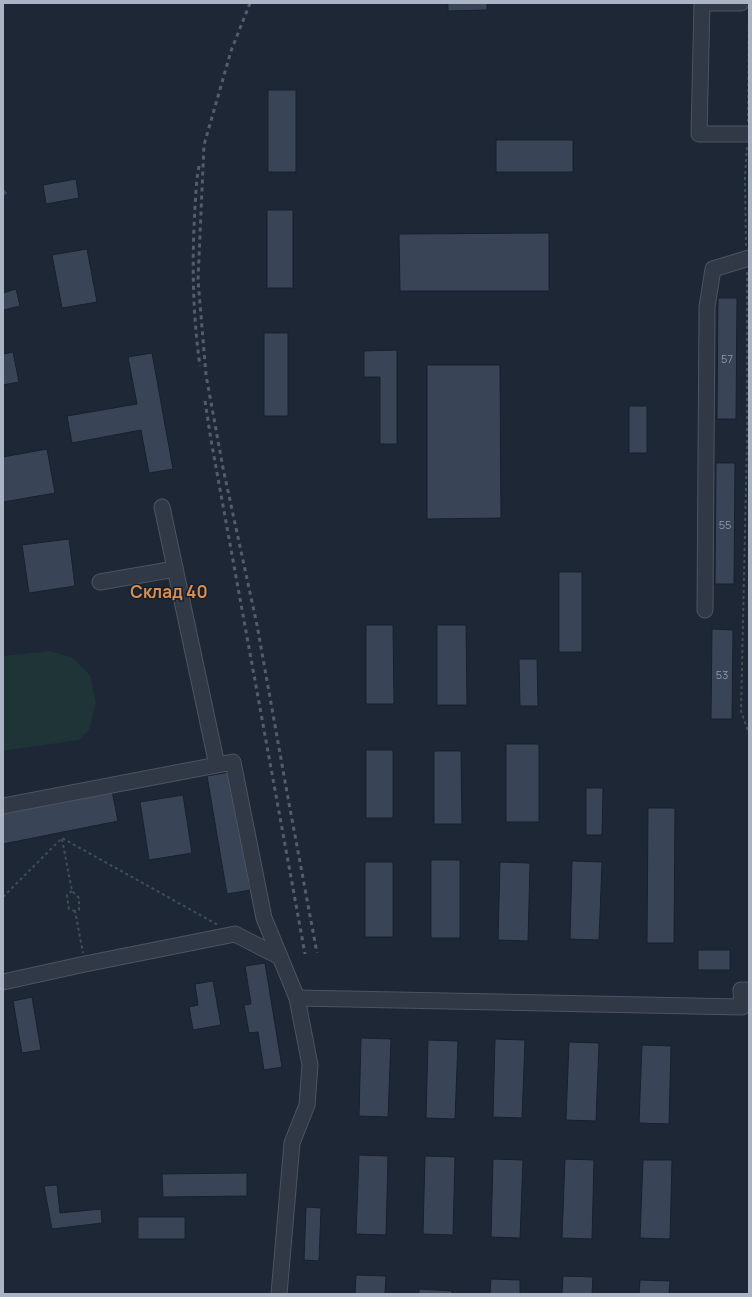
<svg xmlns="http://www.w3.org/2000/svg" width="752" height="1297" font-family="Manrope,sans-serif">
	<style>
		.green { fill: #1f3437 }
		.building { fill: #394557; stroke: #19202d }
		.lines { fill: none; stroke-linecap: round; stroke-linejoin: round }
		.minor-casing { stroke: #4b5462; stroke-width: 17 }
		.path { stroke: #3d5154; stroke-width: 2; stroke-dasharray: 3 3; stroke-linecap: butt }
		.minor { stroke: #313946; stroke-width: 15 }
		.rail { stroke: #525d6e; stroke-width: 3; stroke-dasharray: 4 4; stroke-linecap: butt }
		.labels { text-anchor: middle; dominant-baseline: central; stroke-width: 3; stroke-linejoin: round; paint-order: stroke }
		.number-label { font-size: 11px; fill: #8e98a9 }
		.district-label { font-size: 17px; font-weight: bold; fill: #d88e51; stroke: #171e2a }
	</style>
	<rect width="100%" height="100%" fill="#1d2736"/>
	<polygon class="green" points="50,651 73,658 90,675 96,702 89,730 79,740 3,751 3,656"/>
	<g class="building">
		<polygon points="448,3 487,3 487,10 448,11"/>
		<rect x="268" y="90" width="28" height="82"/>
		<rect x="496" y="140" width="77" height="32"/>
		<polygon points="76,179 79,198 46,204 43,185"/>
		<polygon points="3,187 8,193 3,197"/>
		<rect x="267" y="210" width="26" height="78"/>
		<polygon points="549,233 549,291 400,291 399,234"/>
		<polygon points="87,249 97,302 62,308 52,255"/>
		<polygon points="16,289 20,306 3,310 3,293"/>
		<polygon points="718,298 737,298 736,419 717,419"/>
		<rect x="264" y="333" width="24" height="83"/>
		<polygon points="397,350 397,444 380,444 380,377 364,377 364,351"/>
		<polygon points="13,352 19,382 3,385 3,354"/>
		<polygon points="152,353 173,469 149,473 141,430 72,443 67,416 137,404 128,357"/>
		<polygon points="427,365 500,365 501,518 427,519"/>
		<rect x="629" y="406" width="18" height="47"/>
		<polygon points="47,449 55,493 3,502 3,457"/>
		<polygon points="716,463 735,463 734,584 715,584"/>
		<polygon points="69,539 75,586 29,593 22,545"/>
		<rect x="559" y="572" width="23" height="80"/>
		<polygon points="366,625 393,625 394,704 366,704"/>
		<polygon points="437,625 466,625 467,705 437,705"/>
		<polygon points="712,629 733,630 732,719 711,719"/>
		<polygon points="519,659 537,659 538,706 520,706"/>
		<rect x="506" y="744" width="33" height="78"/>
		<rect x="366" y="750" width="27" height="68"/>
		<polygon points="434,751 461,751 462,824 434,824"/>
		<polygon points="230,772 250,890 227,894 207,776"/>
		<polygon points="586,788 603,788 602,835 586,835"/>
		<polygon points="112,791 118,821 3,844 3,813"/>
		<polygon points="183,795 192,853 149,860 140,802"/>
		<polygon points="648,808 675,808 674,943 647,943"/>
		<rect x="431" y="860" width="29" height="78"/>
		<polygon points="572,861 602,862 599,940 570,939"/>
		<rect x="365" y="862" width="28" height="75"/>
		<polygon points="500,862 530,863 528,941 498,940"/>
		<rect x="698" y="950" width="32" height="20"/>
		<polygon points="265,963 282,1067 264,1070 258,1032 249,1033 244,1005 251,1004 245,966"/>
		<polygon points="213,981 221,1025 193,1030 189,1007 198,1005 195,984"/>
		<polygon points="32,997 41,1050 22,1053 13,1001"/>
		<polygon points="361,1038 391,1039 388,1117 359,1116"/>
		<polygon points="495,1039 525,1040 522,1118 493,1117"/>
		<polygon points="428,1040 458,1041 455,1119 426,1118"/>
		<polygon points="569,1042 599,1043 596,1121 566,1120"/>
		<polygon points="642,1045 671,1046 669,1124 639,1123"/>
		<polygon points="359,1155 388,1156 386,1235 356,1234"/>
		<polygon points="425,1156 455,1157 453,1235 423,1234"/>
		<polygon points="493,1159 523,1160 520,1238 491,1237"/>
		<polygon points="565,1159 594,1160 592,1239 562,1238"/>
		<polygon points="643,1160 672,1160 670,1239 640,1238"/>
		<polygon points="247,1173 247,1196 163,1197 162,1174"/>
		<polygon points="57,1185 60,1213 101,1209 102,1223 52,1229 44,1186"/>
		<polygon points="306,1207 321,1208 319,1261 304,1260"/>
		<rect x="138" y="1217" width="47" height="22"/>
		<polygon points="356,1275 386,1276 385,1294 355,1294"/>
		<polygon points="563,1276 593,1277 592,1294 562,1294"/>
		<polygon points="491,1279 520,1280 520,1294 490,1294"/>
		<polygon points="640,1280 670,1281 669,1294 639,1294"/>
		<polygon points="419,1289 452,1291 452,1294 419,1294"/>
	</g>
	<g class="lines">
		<defs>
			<g id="minor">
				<polyline points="741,3 702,3 699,134 749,134"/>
				<polyline points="162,507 217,765"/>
				<polyline points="100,582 175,569"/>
				<polyline points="705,610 707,307 713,269 749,258"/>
				<polyline points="3,806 233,762 264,918 297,998"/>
				<polyline points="3,982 85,964 235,934 280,957"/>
				<polyline points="279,1294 292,1143 307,1105 310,1065 297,998 742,1007 741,990 749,990"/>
			</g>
		</defs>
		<use href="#minor" class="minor-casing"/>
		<g class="path">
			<polyline points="748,122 749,12"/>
			<polyline points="746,246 745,177 747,146"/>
			<polyline points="747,272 747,443 741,711 749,734"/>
			<polyline points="62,839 72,891 79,898 79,910 75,911 83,953"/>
			<polyline points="72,891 67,895 69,909 75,911"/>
			<polyline points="3,897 62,838 218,925"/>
		</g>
		<use href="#minor" class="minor"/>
		<g class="rail">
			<polyline points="250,3 231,51 204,145 198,280 206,375 223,468 257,625 288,798 317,953"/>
			<path d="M199,166L197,178C192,241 191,303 200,366"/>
			<polyline points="205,401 211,440 305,954"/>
		</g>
	</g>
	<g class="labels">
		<g class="number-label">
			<text x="727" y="358">57</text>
			<text x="725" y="524">55</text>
			<text x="722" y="674">53</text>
		</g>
		<g class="district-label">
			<text x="169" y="591">Склад 40</text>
		</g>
	</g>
	<rect width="752" height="1297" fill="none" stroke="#aab4c4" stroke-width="8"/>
</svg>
